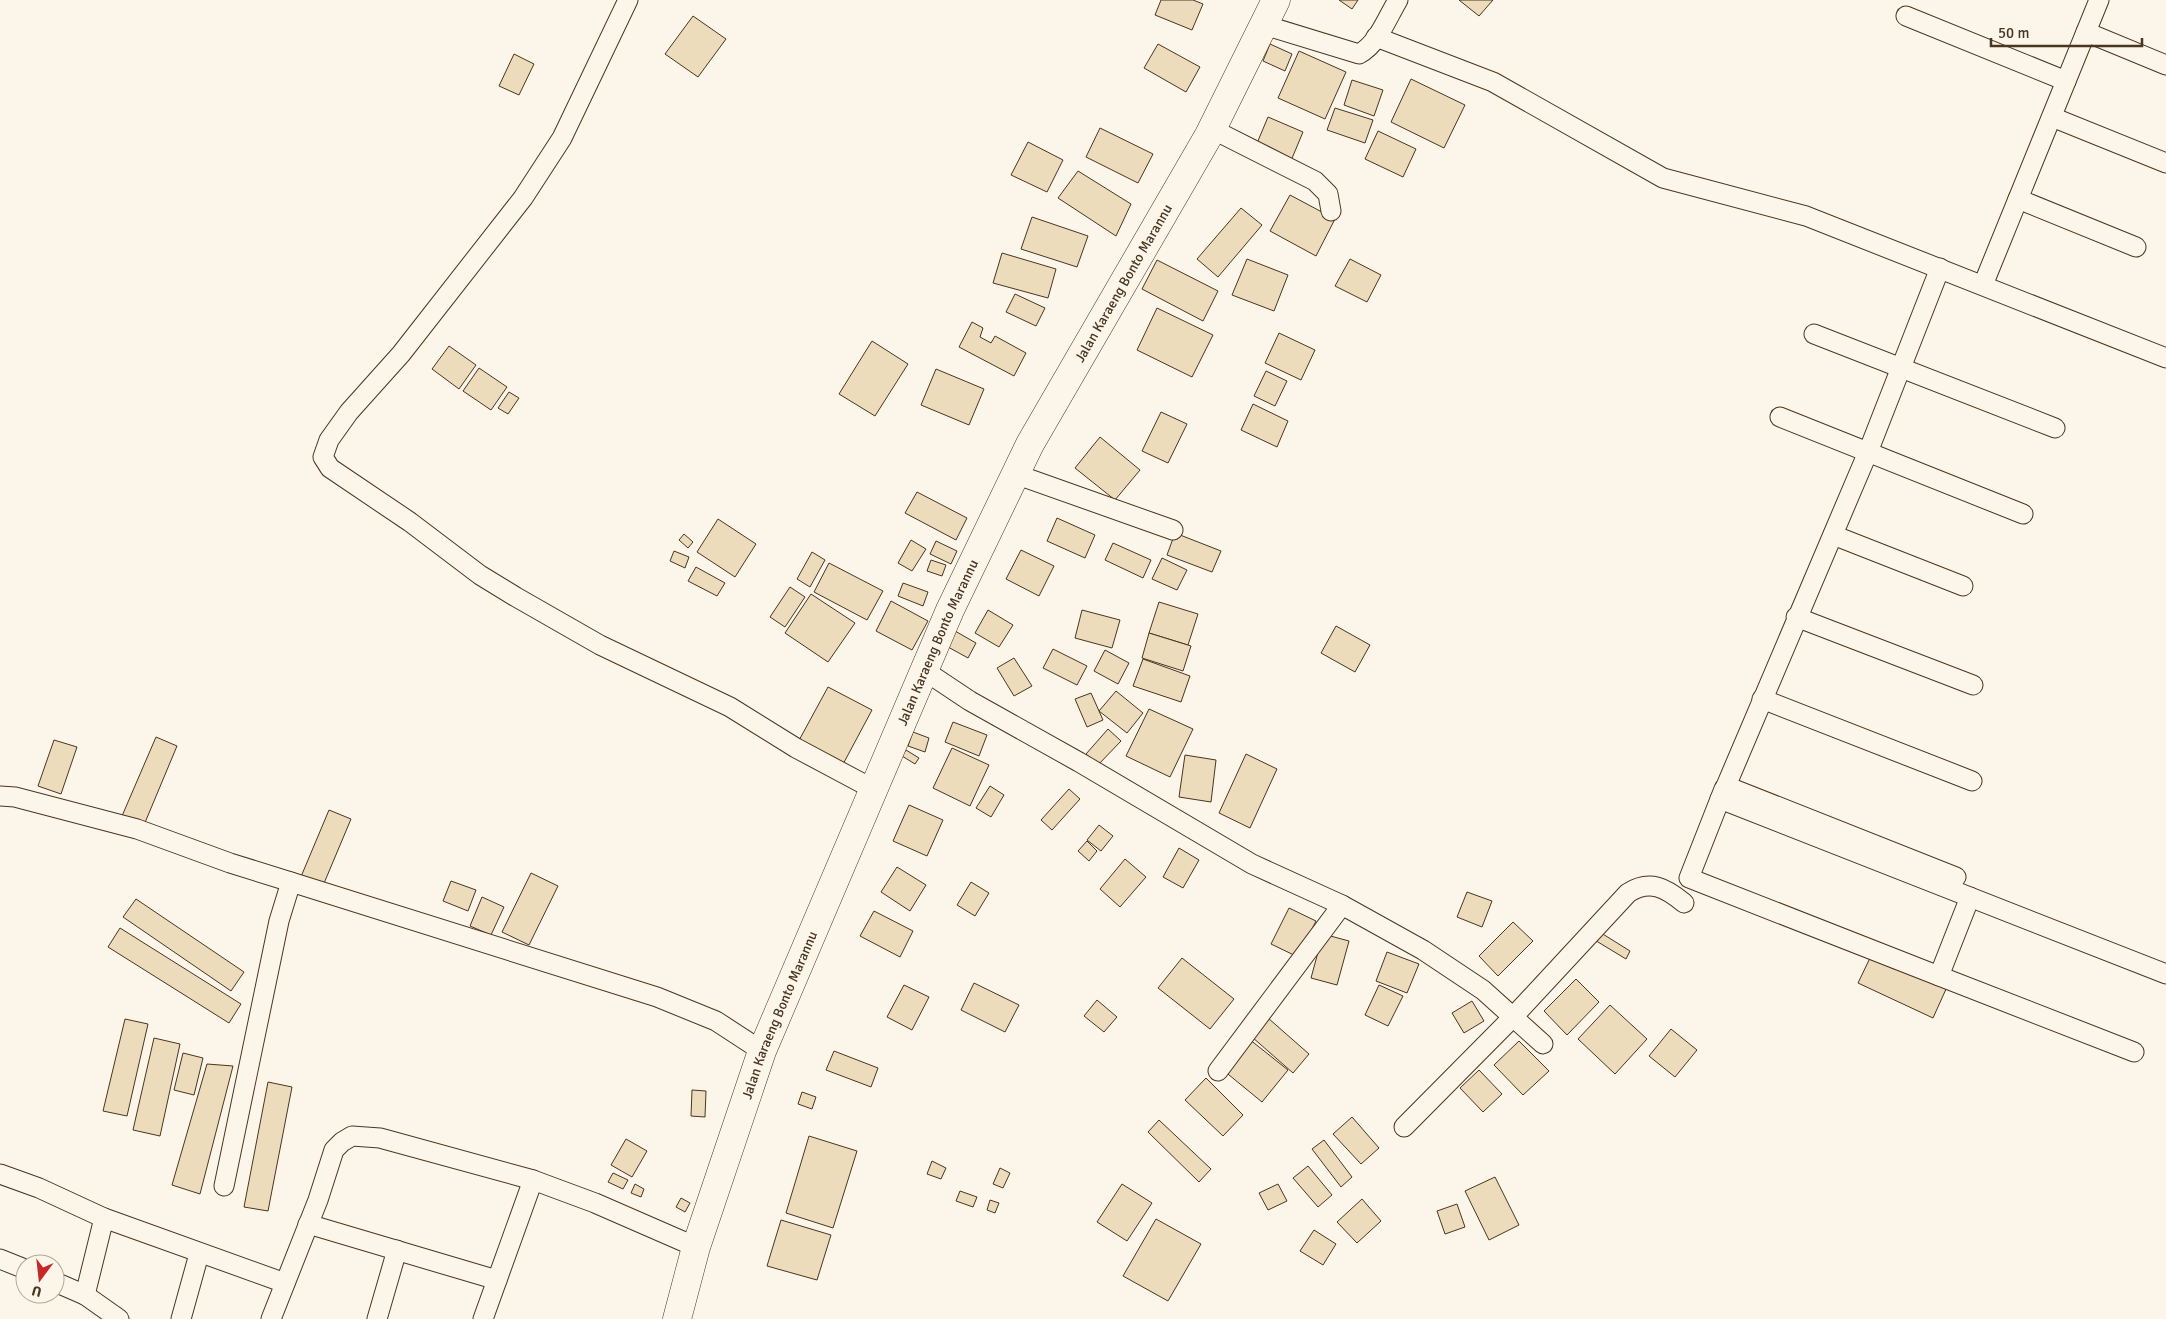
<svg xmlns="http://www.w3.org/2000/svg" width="2166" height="1319" font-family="Signika,sans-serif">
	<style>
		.building { fill: #ecdcbc; stroke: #4a3520 }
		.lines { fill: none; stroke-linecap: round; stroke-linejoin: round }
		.minor-casing { stroke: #4a3520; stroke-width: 21 }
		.primary-casing { stroke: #4a3520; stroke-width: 29 }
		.minor { stroke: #fbf6e9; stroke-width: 19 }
		.primary { stroke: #fbf6e9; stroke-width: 28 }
		.labels { text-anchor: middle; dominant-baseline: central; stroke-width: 4; stroke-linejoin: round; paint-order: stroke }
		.street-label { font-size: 14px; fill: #4a3520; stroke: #fbf6e9 }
	</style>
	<rect width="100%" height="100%" fill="#fbf6e9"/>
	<g class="building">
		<polygon points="1161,0 1193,0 1203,4 1192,30 1155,15"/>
		<polygon points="1339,0 1358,0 1352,9"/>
		<polygon points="1459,0 1493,0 1479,16"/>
		<polygon points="693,16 726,39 698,77 665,54"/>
		<polygon points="1158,44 1200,67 1186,92 1144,68"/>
		<polygon points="1270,44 1292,54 1285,71 1263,61"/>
		<polygon points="1299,51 1346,72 1325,119 1278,98"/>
		<polygon points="514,54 534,64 519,95 499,86"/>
		<polygon points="1411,79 1465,105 1444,148 1391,122"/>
		<polygon points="1352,80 1383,90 1374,116 1344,105"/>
		<polygon points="1335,108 1373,120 1365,143 1327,130"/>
		<polygon points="1268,117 1303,132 1290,163 1255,148"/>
		<polygon points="1100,128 1153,154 1138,183 1086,157"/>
		<polygon points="1378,131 1416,149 1403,177 1365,159"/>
		<polygon points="1028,142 1063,160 1047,192 1011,175"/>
		<polygon points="1078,171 1131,204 1116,236 1058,198"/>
		<polygon points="1290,195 1335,219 1316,256 1270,231"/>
		<polygon points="1241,208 1262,225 1218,277 1197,259"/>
		<polygon points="1032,217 1088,236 1077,267 1021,249"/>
		<polygon points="1002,253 1056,269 1048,298 993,283"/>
		<polygon points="1247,259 1288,275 1274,311 1232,295"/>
		<polygon points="1350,259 1381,275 1367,302 1335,286"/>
		<polygon points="1157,260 1218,291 1203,321 1142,289"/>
		<polygon points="1015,294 1045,308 1036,326 1006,312"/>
		<polygon points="1157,308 1213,335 1192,377 1137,350"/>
		<polygon points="972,322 983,328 980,337 991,343 995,336 1026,353 1014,376 959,347"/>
		<polygon points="1279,333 1315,350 1301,380 1265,363"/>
		<polygon points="872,341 908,364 875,416 839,394"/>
		<polygon points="449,346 476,365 459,389 432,369"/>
		<polygon points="479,368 507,387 491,410 463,391"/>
		<polygon points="936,369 984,389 969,425 921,405"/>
		<polygon points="1266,371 1287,381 1275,406 1254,396"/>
		<polygon points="509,392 519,398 508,414 498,408"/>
		<polygon points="1253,404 1288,421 1277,447 1241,430"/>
		<polygon points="1161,412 1187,424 1168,463 1142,451"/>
		<polygon points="1100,437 1140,470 1115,500 1075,468"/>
		<polygon points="917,492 967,518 956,540 905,513"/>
		<polygon points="1057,518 1095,535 1085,558 1047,541"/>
		<polygon points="718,519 756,544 735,577 697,552"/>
		<polygon points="1175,533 1221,551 1212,572 1167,555"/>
		<polygon points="684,534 693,542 688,548 679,540"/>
		<polygon points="911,540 926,549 912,571 898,563"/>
		<polygon points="936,541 957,551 951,564 930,554"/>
		<polygon points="1113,543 1151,560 1143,578 1105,560"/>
		<polygon points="1021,550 1054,566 1039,596 1006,579"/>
		<polygon points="674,551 689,557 685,568 670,561"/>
		<polygon points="812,552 825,560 810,587 797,579"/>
		<polygon points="1162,558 1187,570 1177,590 1152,579"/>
		<polygon points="931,560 946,565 942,576 927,571"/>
		<polygon points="829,563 883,591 867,620 814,592"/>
		<polygon points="696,567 725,583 717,596 688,581"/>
		<polygon points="903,583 928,592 923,606 898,596"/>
		<polygon points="790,587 805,597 785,627 770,617"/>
		<polygon points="811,594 855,623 828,662 785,633"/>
		<polygon points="891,601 928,621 912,650 876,631"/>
		<polygon points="1159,602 1198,614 1188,645 1149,633"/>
		<polygon points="988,610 1013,625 999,647 975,633"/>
		<polygon points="1082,610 1120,620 1112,648 1075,638"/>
		<polygon points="1336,626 1370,645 1355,672 1321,653"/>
		<polygon points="948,627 976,643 968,658 939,642"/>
		<polygon points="1149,633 1191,646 1183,671 1142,658"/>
		<polygon points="1053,649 1087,666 1077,685 1043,668"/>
		<polygon points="1105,650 1129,663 1118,684 1094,671"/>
		<polygon points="1014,658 1032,686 1014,696 997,668"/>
		<polygon points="1143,659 1190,676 1181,702 1133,686"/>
		<polygon points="828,687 872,710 841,768 797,744"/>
		<polygon points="1116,691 1143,713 1127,733 1099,711"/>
		<polygon points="1091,693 1103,720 1087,727 1075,699"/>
		<polygon points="1149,709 1193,729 1170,777 1126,756"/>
		<polygon points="953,722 987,735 979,756 945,742"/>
		<polygon points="1108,729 1121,741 1098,765 1086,754"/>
		<polygon points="913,732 929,738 925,752 908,746"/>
		<polygon points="156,737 177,746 144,825 122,816"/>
		<polygon points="54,740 77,747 61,794 38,786"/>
		<polygon points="952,748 989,765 970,806 933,788"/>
		<polygon points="906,750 919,758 915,764 902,756"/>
		<polygon points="1246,754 1277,769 1250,828 1219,813"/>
		<polygon points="1185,755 1216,760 1211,802 1179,797"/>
		<polygon points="990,786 1004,795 991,817 976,808"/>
		<polygon points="1069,789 1080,799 1052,830 1041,820"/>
		<polygon points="909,805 943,820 927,856 893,841"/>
		<polygon points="329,810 351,819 322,888 300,879"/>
		<polygon points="1099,825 1113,836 1101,851 1087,840"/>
		<polygon points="1087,841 1097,851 1089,861 1078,851"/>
		<polygon points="1179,848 1199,860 1183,888 1163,877"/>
		<polygon points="1125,859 1146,877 1120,907 1100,889"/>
		<polygon points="897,867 926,885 910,911 881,892"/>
		<polygon points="531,873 558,886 529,945 502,932"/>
		<polygon points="451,881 476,890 468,911 443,901"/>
		<polygon points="971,882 989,893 975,916 957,905"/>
		<polygon points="1467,892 1492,901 1482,927 1457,917"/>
		<polygon points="482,897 504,907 491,935 470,926"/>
		<polygon points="136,899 244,972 231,991 123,917"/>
		<polygon points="1289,908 1316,921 1298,957 1271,944"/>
		<polygon points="874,911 913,931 900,957 860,936"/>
		<polygon points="1513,922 1533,941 1498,976 1479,956"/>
		<polygon points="120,928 241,1004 229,1023 108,947"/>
		<polygon points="1598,931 1630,951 1626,959 1593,939"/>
		<polygon points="1323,934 1349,941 1337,985 1311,978"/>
		<polygon points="1387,952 1419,964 1407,993 1376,981"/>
		<polygon points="1901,955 1951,978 1933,1018 1858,983 1870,958 1894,969"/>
		<polygon points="1182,958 1234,999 1210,1029 1158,988"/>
		<polygon points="1576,979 1599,1002 1567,1035 1544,1011"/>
		<polygon points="974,983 1019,1005 1005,1032 961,1010"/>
		<polygon points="904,985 929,997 912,1030 887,1017"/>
		<polygon points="1379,985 1403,996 1388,1026 1365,1015"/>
		<polygon points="1097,1000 1117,1017 1104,1032 1084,1016"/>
		<polygon points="1472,1001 1484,1021 1464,1033 1452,1013"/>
		<polygon points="1610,1005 1647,1039 1615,1074 1578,1039"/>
		<polygon points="1268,1018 1309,1054 1293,1073 1252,1037"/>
		<polygon points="125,1019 148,1024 127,1116 103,1111"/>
		<polygon points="1671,1029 1697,1050 1675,1077 1649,1056"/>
		<polygon points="154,1038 180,1044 160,1136 133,1130"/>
		<polygon points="1249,1039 1288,1070 1262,1102 1223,1070"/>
		<polygon points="1519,1041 1549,1071 1523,1095 1494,1065"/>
		<polygon points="834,1051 878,1068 871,1087 826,1070"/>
		<polygon points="183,1053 203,1058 194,1095 174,1090"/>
		<polygon points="207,1064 233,1066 200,1194 172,1185"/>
		<polygon points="1479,1070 1502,1094 1483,1112 1460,1088"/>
		<polygon points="1206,1078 1243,1115 1223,1136 1185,1100"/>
		<polygon points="268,1082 292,1087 268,1211 244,1207"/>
		<polygon points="692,1090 706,1091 705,1117 691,1116"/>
		<polygon points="802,1092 816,1097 812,1109 798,1104"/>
		<polygon points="1352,1117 1379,1148 1361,1164 1333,1134"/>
		<polygon points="1159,1120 1211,1169 1199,1182 1148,1132"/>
		<polygon points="809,1136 857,1151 833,1228 786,1213"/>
		<polygon points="626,1139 647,1151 632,1177 611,1165"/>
		<polygon points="1324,1140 1352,1177 1341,1187 1312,1149"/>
		<polygon points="932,1161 946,1168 941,1179 927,1174"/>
		<polygon points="1308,1166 1332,1195 1318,1207 1293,1178"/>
		<polygon points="1000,1168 1010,1173 1003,1188 993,1184"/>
		<polygon points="613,1173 628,1180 623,1189 608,1182"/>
		<polygon points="1495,1177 1519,1225 1489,1240 1465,1191"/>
		<polygon points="635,1184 644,1189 641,1197 631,1193"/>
		<polygon points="1122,1184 1152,1203 1127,1241 1097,1222"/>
		<polygon points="1278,1184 1287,1201 1268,1210 1259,1193"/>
		<polygon points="960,1191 977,1197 973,1207 956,1201"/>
		<polygon points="681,1198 690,1203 685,1212 676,1207"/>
		<polygon points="1362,1199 1381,1221 1357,1243 1337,1222"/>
		<polygon points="990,1200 999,1203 995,1213 987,1210"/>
		<polygon points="1457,1204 1465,1227 1445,1234 1437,1211"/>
		<polygon points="1156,1219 1201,1244 1168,1301 1123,1276"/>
		<polygon points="781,1220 831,1235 817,1280 767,1266"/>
		<polygon points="1314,1230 1336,1244 1323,1265 1300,1251"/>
	</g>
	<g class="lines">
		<defs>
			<g id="minor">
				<polyline points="628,0 562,138 523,198 401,354 349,412 329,440 323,457 330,468 410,522 480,575 516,597 600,645 730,707 796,748 873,789"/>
				<polyline points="1906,16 2066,81"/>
				<path d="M1264,25L1359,54C1378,44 1387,18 1398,0"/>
				<polyline points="2086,32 2166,65"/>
				<polyline points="1376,37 1493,82 1663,178 1806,216 2166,358"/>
				<polyline points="2052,117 2166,163"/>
				<polyline points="1212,129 1315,181 1328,194 1331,211"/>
				<polyline points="2018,199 2136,247"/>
				<polyline points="1940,268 1868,452 1726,786 1956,877"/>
				<polyline points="1983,285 2099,0"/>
				<polyline points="1814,334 2055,428"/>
				<polyline points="1780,417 2023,514"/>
				<polyline points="1015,474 1173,530"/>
				<polyline points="1833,535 1963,586"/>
				<polyline points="1796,617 1973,685"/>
				<polyline points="925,671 970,701 1079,762 1252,864 1342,905 1423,950 1483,990 1543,1044"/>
				<polyline points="1762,699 1972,781"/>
				<polyline points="1724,789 1689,878 1939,976 1970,897"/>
				<polyline points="0,796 15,797 137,829 230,863 291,882"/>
				<polyline points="1720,799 2166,974"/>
				<polyline points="1939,976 2134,1052"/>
				<polyline points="1218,1071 1342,905"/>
				<path d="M1404,1127L1513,1017L1628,893C1650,879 1666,888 1684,903"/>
				<polyline points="0,1174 39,1188 104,1218 285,1283"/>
				<polyline points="224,1186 279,921 291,882 657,997 716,1021 762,1051"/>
				<polyline points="308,1224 497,1280"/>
				<polyline points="0,1259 25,1269"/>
				<polyline points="55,1282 85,1295 119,1319"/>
				<polyline points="85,1295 104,1218"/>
				<polyline points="181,1319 199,1254"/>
				<polyline points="271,1319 318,1200 334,1150 342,1142 352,1136 380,1138 533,1180 595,1203 696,1247"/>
				<polyline points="377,1319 397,1250"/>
				<polyline points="483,1319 533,1180"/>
			</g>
			<g id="primary">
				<path id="s1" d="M677,1319L696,1247L762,1051L950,610L1030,444L1209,135L1276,0"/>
			</g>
		</defs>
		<use href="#minor" class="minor-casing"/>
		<use href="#primary" class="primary-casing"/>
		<use href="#minor" class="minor"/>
		<use href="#primary" class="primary"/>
	</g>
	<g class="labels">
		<g class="street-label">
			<text stroke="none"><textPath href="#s1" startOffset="1131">Jalan Karaeng Bonto Marannu</textPath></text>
			<text stroke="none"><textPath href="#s1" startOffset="726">Jalan Karaeng Bonto Marannu</textPath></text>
			<text stroke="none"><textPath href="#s1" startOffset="321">Jalan Karaeng Bonto Marannu</textPath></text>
		</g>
	</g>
	<g transform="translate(40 1279) rotate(195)"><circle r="24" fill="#fbf6e9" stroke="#b4a999"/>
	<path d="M0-4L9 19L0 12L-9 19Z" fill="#c62828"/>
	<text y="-8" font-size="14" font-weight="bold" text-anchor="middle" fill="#4a3520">U</text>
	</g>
	<path d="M1991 38v8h151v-8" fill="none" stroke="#4a3520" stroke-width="2.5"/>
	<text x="1998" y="38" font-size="15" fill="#4a3520" stroke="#fbf6e9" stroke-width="4" paint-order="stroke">50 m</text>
</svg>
